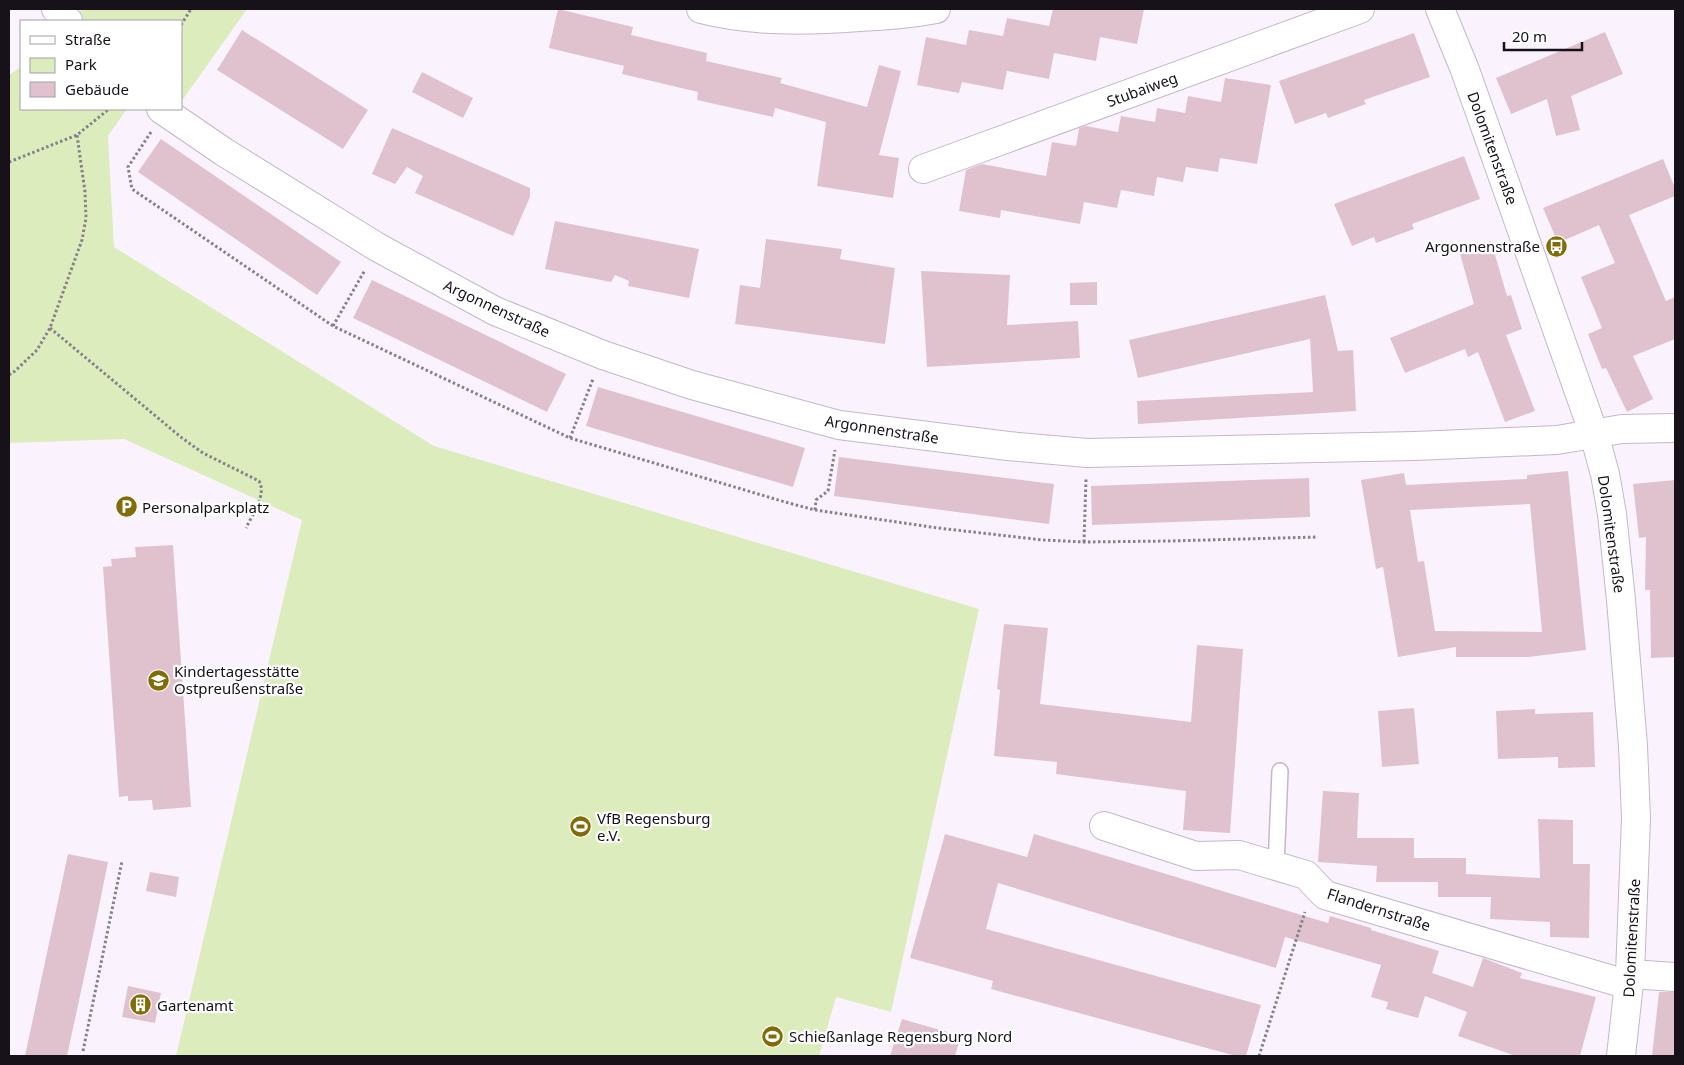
<svg xmlns="http://www.w3.org/2000/svg" width="1684" height="1065" font-family="'Noto Sans',sans-serif">
	<style>
		.green { fill: #dcecbd }
		.building { fill: #e0c2cf; fill-rule: evenodd }
		.lines { fill: none; stroke-linecap: round; stroke-linejoin: round }
		.service-casing { stroke: #c6b5cd; stroke-width: 18 }
		.minor-casing { stroke: #c6b5cd; stroke-width: 30 }
		.path { stroke: #868089; stroke-width: 3; stroke-dasharray: 2.5 2.5; stroke-linecap: butt }
		.service { stroke: #fff; stroke-width: 15 }
		.minor { stroke: #fff; stroke-width: 28 }
		.labels { text-anchor: middle; dominant-baseline: central; stroke-width: 4.5; stroke-linejoin: round; paint-order: stroke }
		.street-label { font-size: 15px; fill: #171119; stroke: #fff }
		.poi-label { font-size: 15px; fill: #171119; stroke: #fff; text-anchor: start }
	</style>
	<rect width="100%" height="100%" fill="#faf3fd"/>
	<g class="green">
		<polygon points="84,9 247,9 181,102 181,21 84,21 76,13"/>
		<polygon points="21,67 21,109 126,110 108,136 114,247 434,446 979,609 891,1012 836,997 819,1056 176,1056 302,520 124,439 9,443 9,75"/>
	</g>
	<g class="building">
		<polygon points="558,9 633,27 631,35 707,53 706,61 782,78 780,83 867,107 879,65 901,71 879,155 899,158 893,198 817,186 826,122 775,108 773,117 697,100 698,92 622,74 624,66 549,48"/>
		<polygon points="1053,9 1144,9 1137,44 1100,37 1096,61 1054,53 1049,79 1007,71 1003,90 962,82 959,93 917,85 926,37 966,45 969,30 1003,36 1007,18 1049,26"/>
		<polygon points="242,30 368,110 343,149 217,70"/>
		<polygon points="1605,32 1623,74 1571,96 1580,130 1556,136 1547,99 1511,114 1496,78"/>
		<polygon points="1414,33 1430,77 1364,100 1366,104 1328,118 1326,113 1295,124 1279,81"/>
		<polygon points="422,72 473,98 463,118 412,92"/>
		<polygon points="1225,78 1271,85 1257,164 1220,158 1218,172 1186,167 1183,182 1157,177 1154,196 1121,190 1117,208 1084,202 1080,224 1001,210 1000,218 959,211 966,170 982,164 1046,176 1052,142 1076,146 1079,128 1086,126 1118,132 1121,116 1155,122 1157,108 1185,113 1188,96 1221,102"/>
		<polygon points="392,128 530,188 530,197 513,236 415,193 423,176 407,167 395,184 372,174"/>
		<polygon points="161,139 341,262 317,295 138,172"/>
		<polygon points="1464,156 1480,199 1412,224 1414,229 1376,243 1374,237 1352,246 1334,204"/>
		<polygon points="1663,159 1675,188 1675,196 1629,215 1666,301 1675,297 1675,339 1633,356 1653,399 1627,412 1606,368 1602,369 1588,334 1602,328 1581,277 1615,263 1599,225 1558,243 1543,208"/>
		<polygon points="555,221 699,249 689,298 628,286 629,281 615,275 611,282 545,269"/>
		<polygon points="766,239 842,249 840,259 895,268 885,344 735,324 740,285 760,288"/>
		<polygon points="1491,241 1507,296 1511,295 1522,329 1506,335 1535,411 1505,422 1478,352 1468,357 1465,349 1405,373 1390,338 1474,304 1459,250"/>
		<polygon points="921,271 1010,275 1007,325 1078,321 1080,358 927,367"/>
		<polygon points="372,280 566,374 547,412 353,318"/>
		<polygon points="1097,282 1097,305 1070,305 1070,283"/>
		<polygon points="1325,295 1338,351 1353,350 1356,411 1138,424 1137,401 1313,392 1310,339 1138,378 1129,340"/>
		<polygon points="598,387 805,448 793,487 586,426"/>
		<polygon points="839,457 1054,484 1049,524 834,496"/>
		<path d="M1568,471L1586,650L1528,657H1456V647L1398,657L1383,567L1376,569L1361,480L1404,473L1406,485L1527,479V475ZM1530,504L1542,632L1435,631L1424,561L1418,562L1410,510Z"/>
		<polygon points="1309,478 1310,517 1092,525 1091,486"/>
		<polygon points="1675,480 1675,657 1651,658 1650,590 1645,590 1646,537 1639,538 1633,484"/>
		<polygon points="173,545 191,807 153,810 152,800 128,801 128,796 119,797 103,567 112,566 111,559 136,557 135,547"/>
		<polygon points="1004,624 1048,628 1040,704 1191,722 1197,645 1243,649 1230,833 1183,830 1186,791 1056,774 1057,762 994,756 1000,690 997,689"/>
		<polygon points="1414,708 1419,764 1382,767 1378,711"/>
		<polygon points="1535,709 1535,714 1593,712 1595,767 1558,768 1558,757 1498,759 1496,711"/>
		<polygon points="1323,791 1359,793 1357,838 1414,838 1414,858 1466,858 1466,874 1540,878 1538,819 1573,820 1573,864 1590,864 1589,938 1550,937 1550,922 1490,919 1491,897 1438,897 1438,882 1376,882 1377,866 1318,862"/>
		<polygon points="945,834 1027,857 1034,834 1328,923 1330,916 1371,928 1371,930 1439,951 1432,973 1473,987 1483,958 1522,973 1520,978 1596,997 1580,1056 1516,1056 1458,1036 1467,1012 1425,996 1418,1018 1386,1009 1388,1002 1371,997 1381,965 1285,937 1276,968 998,883 986,929 1261,1005 1246,1056 1236,1056 991,989 993,981 910,958"/>
		<polygon points="68,854 108,862 94,931 67,1056 25,1056"/>
		<polygon points="150,872 179,877 176,897 146,891"/>
		<polygon points="128,986 161,993 155,1023 122,1017"/>
		<polygon points="1659,992 1675,992 1675,1056 1652,1056"/>
		<polygon points="902,1019 961,1036 955,1056 890,1056"/>
	</g>
	<g class="lines">
		<defs>
			<polyline id="service" points="1276,867 1280,771"/>
			<g id="minor">
				<polyline points="56,9 68,21"/>
				<path d="M701,9C752,22 806,21 859,17C884,16 910,14 936,9"/>
				<polyline points="1440,9 1465,70 1594,434 1605,474 1612,514 1621,600 1633,746 1636,818 1630,974 1621,1056"/>
				<polyline points="161,109 224,152 377,247 495,311 603,355 692,385 839,425 1008,446 1087,453 1415,446 1557,440 1622,429 1675,428"/>
				<polyline points="923,169 1360,9"/>
				<polyline points="1104,826 1196,856 1239,855 1306,875 1325,895 1629,985"/>
				<polyline points="1630,974 1675,977"/>
			</g>
		</defs>
		<use href="#service" class="service-casing"/>
		<use href="#minor" class="minor-casing"/>
		<g class="path">
			<polyline points="181,25 191,9"/>
			<polyline points="151,132 128,167 132,189 333,326 570,438 785,502 815,510 938,528 1043,540 1084,542 1169,541 1318,537"/>
			<polyline points="9,162 77,135 109,109"/>
			<polyline points="333,326 365,270"/>
			<path d="M50,328L182,438L203,453L259,481C267,495 252,515 246,528"/>
			<polyline points="9,375 15,371 37,350 50,328 82,240 86,218 85,192 77,135"/>
			<polyline points="570,438 593,379"/>
			<polyline points="815,510 816,500 828,491 835,450"/>
			<polyline points="1084,542 1086,479"/>
			<polyline points="195,675 238,674"/>
			<polyline points="83,1051 122,861"/>
			<polyline points="1259,1056 1305,912"/>
		</g>
		<use href="#service" class="service"/>
		<use href="#minor" class="minor"/>
	</g>
	<defs>
		<symbol id="bus-disc" viewBox="-11 -11 22 22"><circle r="9.5" fill="#826c08" stroke="#fff"/><path d="M-5-6H5V4H4V6H2V4H-2V6H-4V4H-5ZM-3.5-4V0h7V-4ZM-3.5 1.2v1.5H-2V1.2ZM2 1.2v1.5H3.5V1.2Z" fill="#fff"/></symbol>
		<symbol id="parking-disc" viewBox="-11 -11 22 22"><circle r="9.5" fill="#826c08" stroke="#fff"/><path d="M-3.5-5.5H1a3.5 3.5 0 0 1 0 7H-1V5.5H-3.5ZM-1-3.4V-.6H.8a1.4 1.4 0 0 0 0-2.8Z" fill="#fff"/></symbol>
		<symbol id="school-disc" viewBox="-11 -11 22 22"><circle r="9.5" fill="#826c08" stroke="#fff"/><path d="M0-5L7-2L0 1L-7-2ZM-4 1L0 2.5L4 1V4Q0 6-4 4Z" fill="#fff"/></symbol>
		<symbol id="stadium-disc" viewBox="-11 -11 22 22"><circle r="9.5" fill="#826c08" stroke="#fff"/><path d="M0-5a6.5 5 0 1 0 0 10a6.5 5 0 1 0 0-10ZM-3.5-1.8h7v3.6h-7Z" fill="#fff"/></symbol>
		<symbol id="building-disc" viewBox="-11 -11 22 22"><circle r="9.5" fill="#826c08" stroke="#fff"/><path d="M-4-6H4V6H1V3H-1V6H-4ZM-2.5-4.3h1.7v1.8h-1.7ZM.8-4.3h1.7v1.8H.8ZM-2.5-1h1.7V.8h-1.7ZM.8-1h1.7V.8H.8Z" fill="#fff"/></symbol>
	</defs>
	<g fill-rule="evenodd">
		<use href="#bus-disc" x="1544" y="234" width="25" height="25"/>
		<use href="#parking-disc" x="114" y="494" width="25" height="25"/>
		<use href="#school-disc" x="146" y="668" width="25" height="25"/>
		<use href="#stadium-disc" x="568" y="814" width="25" height="25"/>
		<use href="#building-disc" x="128" y="992" width="25" height="25"/>
		<use href="#stadium-disc" x="760" y="1024" width="25" height="25"/>
	</g>
	<g class="labels">
		<g class="street-label">
			<text transform="translate(1142 89) rotate(-20)">Stubaiweg</text>
			<text transform="translate(1493 148) rotate(70)">Dolomitenstraße</text>
			<text transform="translate(497 308) rotate(25)">Argonnenstraße</text>
			<text transform="translate(882 429) rotate(9)">Argonnenstraße</text>
			<text transform="translate(1612 534) rotate(82)">Dolomitenstraße</text>
			<text transform="translate(1379 909) rotate(18)">Flandernstraße</text>
			<text transform="translate(1631 938) rotate(-87)">Dolomitenstraße</text>
		</g>
		<g class="poi-label">
			<text x="1540" y="246" text-anchor="end">Argonnenstraße</text>
			<text x="142" y="507">Personalparkplatz</text>
			<text x="174" y="671">Kindertagesstätte<tspan x="174" dy="17">Ostpreußenstraße</tspan></text>
			<text x="597" y="818">VfB Regensburg<tspan x="597" dy="17">e.V.</tspan></text>
			<text x="157" y="1005">Gartenamt</text>
			<text x="789" y="1036">Schießanlage Regensburg Nord</text>
		</g>
	</g>
	<rect width="1684" height="1065" fill="none" stroke="#171119" stroke-width="20"/>
	<rect x="20" y="20" width="162" height="90" fill="#ffffff" stroke="#a2a0a3"/>
	<rect x="30" y="36" width="25" height="8" fill="#ffffff" stroke="#a2a0a3"/>
	<text x="65" y="45" font-size="15" fill="#171119">Straße</text>
	<rect x="30" y="58" width="25" height="15" fill="#dcecbd" stroke="#a2a0a3"/>
	<text x="65" y="70" font-size="15" fill="#171119">Park</text>
	<rect x="30" y="82" width="25" height="15" fill="#e0c2cf" stroke="#a2a0a3"/>
	<text x="65" y="95" font-size="15" fill="#171119">Gebäude</text>
	<path d="M1504 42v8h78v-8" fill="none" stroke="#171119" stroke-width="2.5"/>
	<text x="1512" y="42" font-size="15" fill="#171119" stroke="#ffffff" stroke-width="4" paint-order="stroke">20 m</text>
</svg>
